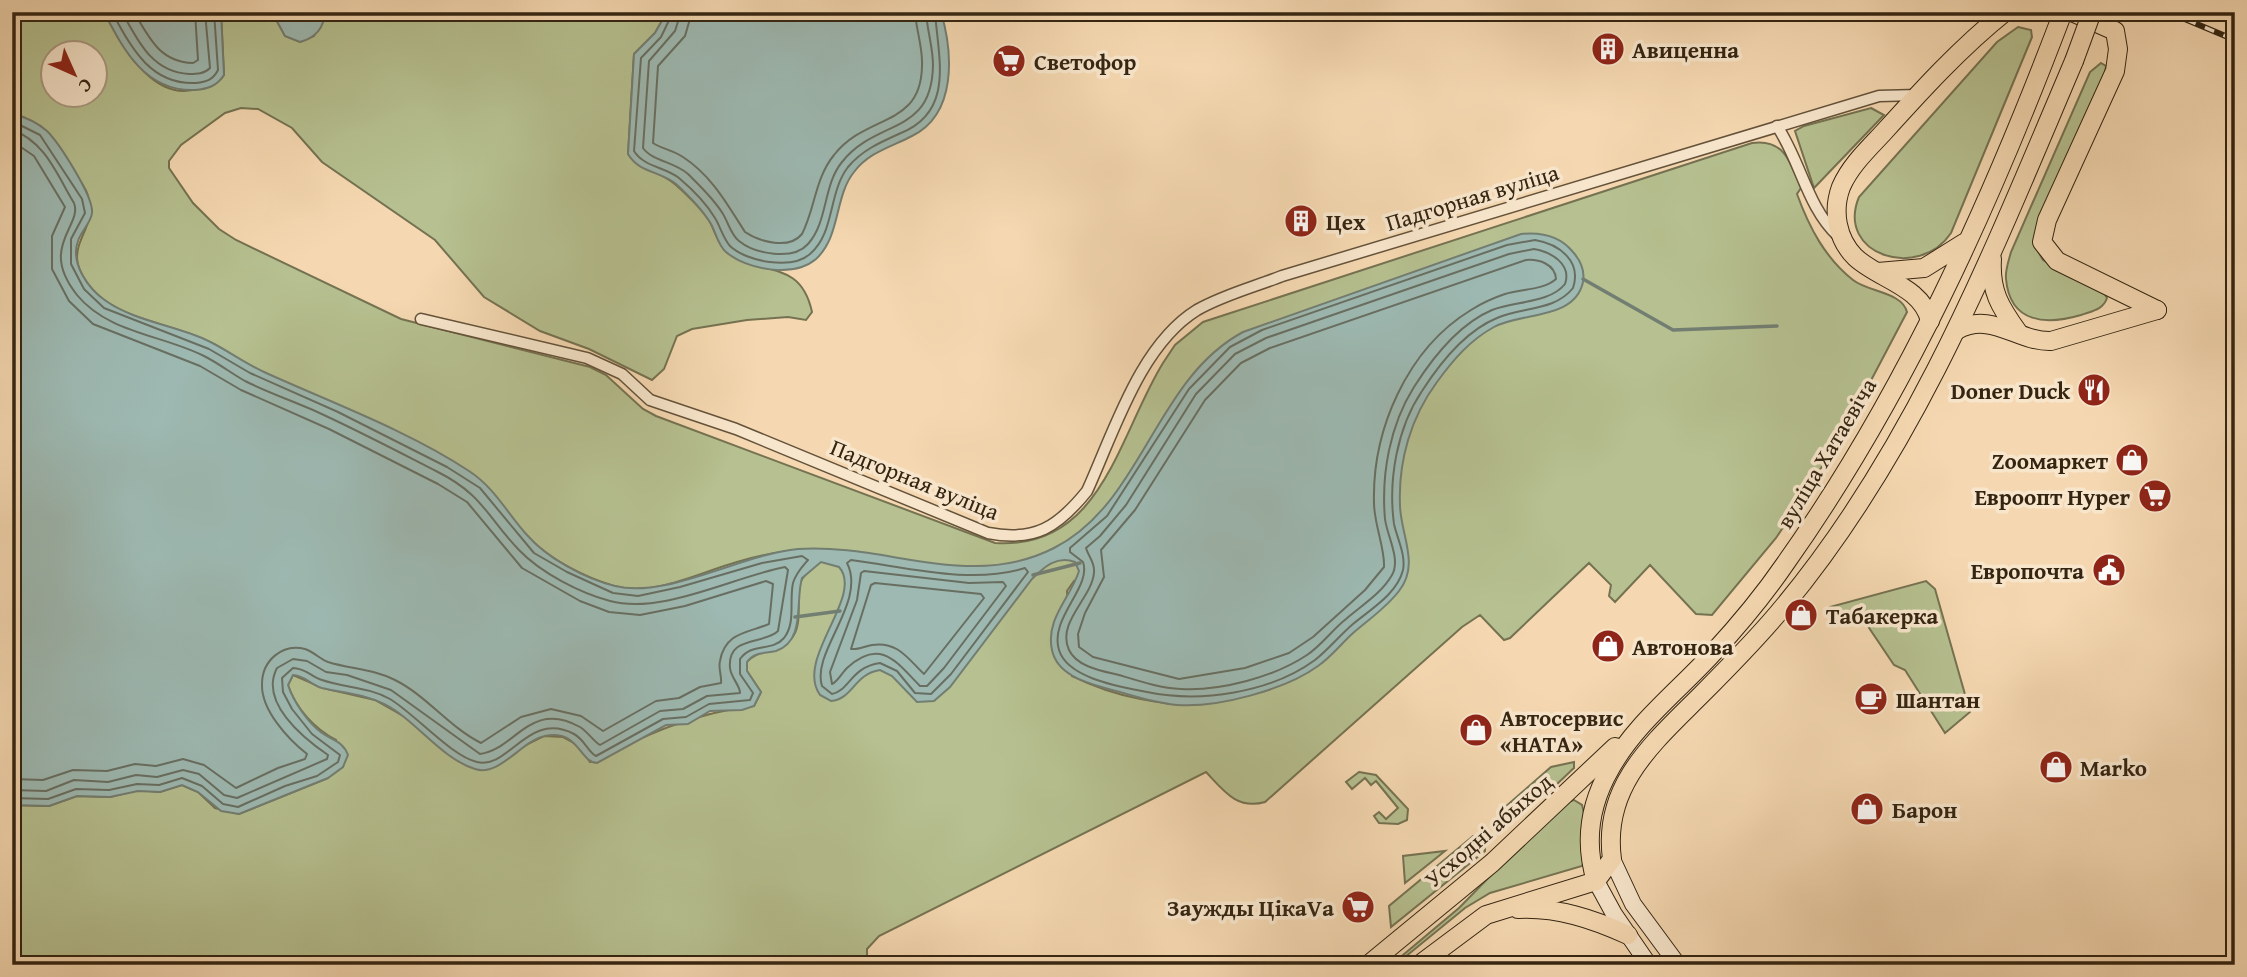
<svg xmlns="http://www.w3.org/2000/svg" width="2247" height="977" font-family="'Gentium Book Plus',serif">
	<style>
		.green { fill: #b6c090; stroke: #757251; stroke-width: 2; fill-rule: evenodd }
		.water { fill: #9db9b2; stroke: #737e72; stroke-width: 2 }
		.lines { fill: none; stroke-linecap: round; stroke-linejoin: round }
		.shore { stroke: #686f62; stroke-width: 2 }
		.stream { stroke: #737e72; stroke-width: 3.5 }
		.street-casing { stroke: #64523a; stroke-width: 13 }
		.secondary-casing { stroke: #342512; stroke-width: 18 }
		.primary-casing { stroke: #342512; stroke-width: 20 }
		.street { stroke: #f8e6cc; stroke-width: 10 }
		.secondary { stroke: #f8e6cc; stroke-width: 16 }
		.primary { stroke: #f5d8b1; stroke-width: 18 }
		.rail-casing { stroke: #342512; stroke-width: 6 }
		.rail { stroke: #f8e6cc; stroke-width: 3.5; stroke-dasharray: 10; stroke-linecap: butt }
		.primary-bridge-casing { stroke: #342512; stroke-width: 20; stroke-linecap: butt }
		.primary-bridge { stroke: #f5d8b1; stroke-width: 18 }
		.labels { text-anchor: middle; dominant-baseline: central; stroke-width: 7; stroke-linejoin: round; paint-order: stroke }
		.poi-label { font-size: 23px; font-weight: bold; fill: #342512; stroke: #f8e6cc; text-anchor: start }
		.street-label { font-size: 23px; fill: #342512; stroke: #f8e6cc }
	</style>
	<rect width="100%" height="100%" fill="#f5d8b1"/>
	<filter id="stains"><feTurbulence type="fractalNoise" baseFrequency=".00286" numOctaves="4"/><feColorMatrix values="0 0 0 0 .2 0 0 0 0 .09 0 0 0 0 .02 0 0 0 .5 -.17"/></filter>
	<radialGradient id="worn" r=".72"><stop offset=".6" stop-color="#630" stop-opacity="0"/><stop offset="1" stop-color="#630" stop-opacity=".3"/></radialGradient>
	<g class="green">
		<path d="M12,12H104C122,44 153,105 200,88C209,85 219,83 224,75L221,12H272L285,36L300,42L314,36L325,12H667L655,33L634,54L628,154C645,173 659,170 676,185C687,195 700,207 709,220C715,231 718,244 727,252C757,278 800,256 812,312L806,320L788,317L747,320L692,329L677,336L664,369L652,380L589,349L540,331L484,297L435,240L322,162L292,128L258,109L241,108L225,113L181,145L169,161V168L193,203L219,229L236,240L401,319L590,367L606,375L643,409L656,416L995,543C1102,550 1118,436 1163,363L1175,345L1203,322L1752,143C1784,138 1791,163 1801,188L1797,194C1809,227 1825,258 1853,280C1868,292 1902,292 1907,312L1857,407L1808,490L1776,538L1712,615L1696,614L1650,565L1615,602L1609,596L1611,585L1589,563L1510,638L1504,640L1480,615L1462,627L1265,802C1237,810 1224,791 1206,772L879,936L867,949V965H36L12,956V805L49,806L77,796L110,797L138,790L160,792L182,785L198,792L215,808L239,814L328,778L336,740C315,729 296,709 288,685L293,675L323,688L375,700L400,714L524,746L544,736L563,737L578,745L590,762C646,735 692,713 754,706L761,692L747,671V662C756,650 776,653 790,640C803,628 797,603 799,587C801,576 809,573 815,565C817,561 818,554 820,549C791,549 764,554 737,562C698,573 654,597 614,586C586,578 551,560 531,540C498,507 495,484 449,460C385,426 318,399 253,367C239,360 226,350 212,343C178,325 122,320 96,293C52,247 100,236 88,196C86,188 79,180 75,173C59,147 45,120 12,114ZM52,52H94V94H52ZM1074,581L1212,702C1167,709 1113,696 1072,676L1067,591Z"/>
		<path d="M2018,27L2031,30L2032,37L1951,233C1919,281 1835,255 1859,197L1997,42Z"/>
		<path d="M2101,63L2106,66L2104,79L2035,246L2043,260L2103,291L2107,298C2103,310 2092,311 2081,315C2047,325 2010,324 2006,279C2005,270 2009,260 2011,252L2090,72Z"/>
		<polygon points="1871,108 1884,115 1814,188 1795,131 1804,126"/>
		<polygon points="1926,581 1935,589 1970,712 1945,733 1905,670 1894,665 1861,616 1830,611 1830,607"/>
		<path d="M1574,762V768C1552,788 1535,811 1504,808L1551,767Z"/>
		<polygon points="1359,772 1376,775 1408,809 1407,820 1398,824 1379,823 1374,816 1379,812 1386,819 1398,808 1376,781 1371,785 1365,778 1352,789 1346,782"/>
		<polygon points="1574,800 1582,805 1584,813 1585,858 1582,866 1490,893 1465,908 1399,962 1397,960 1459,908 1560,805"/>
		<polygon points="1473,836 1485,840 1485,851 1391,927 1389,906"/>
		<polygon points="1445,851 1405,883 1403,856"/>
	</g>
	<g class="water">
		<path d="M104,12H221L224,75C217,86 208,89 195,90C146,92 124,51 104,12Z"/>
		<path d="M272,12H325C324,28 315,38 300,42L285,36Z"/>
		<path d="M667,12H941C953,53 957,114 912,136C891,147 869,152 854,172C834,197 841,236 816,259C794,278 747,270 726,252C718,245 716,233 711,224C702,209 688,195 676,184C660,171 639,173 628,154L634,54L655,33Z"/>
		<path d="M12,114C25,117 37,122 47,131C59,143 94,197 92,213C91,223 81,231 78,241C70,263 88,289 106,301C133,320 171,325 202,338C223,347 242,362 264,372C330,402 409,431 469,471C495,488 507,513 527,535C547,558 585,579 615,586C667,599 742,554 798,549C886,543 970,591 1054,548C1143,503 1154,380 1243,332L1521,234C1540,232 1560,236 1573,252C1580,260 1585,271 1583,282C1575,320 1521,312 1494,327C1470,340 1453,360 1437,382C1411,417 1398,461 1400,506C1401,536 1420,564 1399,591C1386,608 1368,620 1352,634C1341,644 1331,657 1318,666C1285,690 1217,708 1177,705C1152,703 1128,694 1105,688C1084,682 1057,674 1052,650C1045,619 1071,597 1079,571L1075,562C1057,555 1044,567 1032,579L950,687L934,701L917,702L892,676L880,670C854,674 853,699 831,701L820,695C794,659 865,596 839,567L821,562L802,578C795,601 806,641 776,651C765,654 755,651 747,662V671L761,692L754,706L742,710L710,711L688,724L666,725L597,763C579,762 579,729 545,736C521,741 500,777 475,769C440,758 416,720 384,704C364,694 343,693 322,688C311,685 304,675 293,675L288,685C293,701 308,723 322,733C332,740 343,741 348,755L343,767L328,778L239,814L221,811L198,792L182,785L160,792L138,791L110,797L77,796L49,806L12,805Z"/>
	</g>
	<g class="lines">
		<g class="shore">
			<path d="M112,12C131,47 150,85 196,83C206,82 213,80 218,70L214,12"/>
			<path d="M122,12C138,41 152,72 189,74C197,74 204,74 210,68L205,12"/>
			<path d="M134,12C149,38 160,62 193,63L198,60L195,12"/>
			<path d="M673,12L661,37L641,58L634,151C644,167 665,167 679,178C692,189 706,203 715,218C720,226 723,238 730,246C747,262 792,270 810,254C835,233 828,193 848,167C862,150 881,142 901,133C955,111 938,57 935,12"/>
			<path d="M681,12L675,31L649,61L643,148C652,161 675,162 688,174C700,186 714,199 723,214C728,222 731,235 739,241C755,254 793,261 808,244C828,222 823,185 842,162C877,118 932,136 933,65C933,47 927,30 926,12"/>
			<path d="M692,12L685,36L658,66L653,143C662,149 673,150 683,157C712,176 727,204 745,232C760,242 789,250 802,234C815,209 815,178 834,155C867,113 921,128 922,66C923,47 916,30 915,12"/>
			<path d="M12,121L40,135L82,199L85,213L71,239V264L84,289L104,308L209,349L250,373L338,412L447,467L480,488L534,553L567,572L613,593L638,596L680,587L762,563L802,556L808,560C802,567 796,573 793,583C789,601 796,623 784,638C772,652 752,642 740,659V674L753,693L750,700L709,704L686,717L663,719L596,756C588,752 585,740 574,734C528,710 509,770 477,762C451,756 415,714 390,699C369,687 345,688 322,680C312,677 305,668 293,668L282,678L283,692L292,709L312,734L340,755L338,762L317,776L285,786L238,807L223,804L202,786L182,778L159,785L137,784L109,790L76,789L48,799L12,798"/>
			<path d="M12,130C45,141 57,175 74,203C83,226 38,246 77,295C108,333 163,335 204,356C218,363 231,373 245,381C267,392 290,400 313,410C355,429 395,450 436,471C484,495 486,516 519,550C541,573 580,593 610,601C662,615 733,577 785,567L788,570L778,631C764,645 727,635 730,668C731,678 740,685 740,693L707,696L683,709L660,711L600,745C593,741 588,732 580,727C530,699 515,750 480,754L391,690L347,675L326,672L307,661L293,659L277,668C259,702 303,738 328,755L327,759L237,798L224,795L199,774L183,770L157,777L136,775L108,782L74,780L46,791L12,790"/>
			<path d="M12,141L34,156L65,207L52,236V269L69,301L93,324L200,366L241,390L329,429L438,484L467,502L522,568L580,601L609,612L640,615L685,606L766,581L773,584L769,624C748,633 725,632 720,661C718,669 722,676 721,683L700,687L679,698L656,701L603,731L581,716L551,709L521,717L481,743C449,727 427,696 395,680C374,669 350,669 328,662C320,659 314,652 305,649C282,643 262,661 262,684C261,710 288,739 307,754L305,759L278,768L236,788L204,765L183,759L156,766L135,764L107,771L73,770L43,780L12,779"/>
			<path d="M1535,240C1559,244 1582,261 1573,288C1555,311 1522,307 1497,318C1465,331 1440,363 1422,391C1397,428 1388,480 1394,524C1397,538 1406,555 1403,570C1397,594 1371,609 1353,624C1340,635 1329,649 1315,660C1270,693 1200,703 1147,692C1122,687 1068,679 1059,650C1049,618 1092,587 1083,562L1070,552V548L1107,516L1189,389L1230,347L1262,330L1507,245Z"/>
			<path d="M1534,249C1551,252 1572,264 1565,284C1550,303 1515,301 1492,310C1459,324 1433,357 1414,387C1390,425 1381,474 1385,519C1387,536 1401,559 1392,575C1381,594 1362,605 1346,619C1332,630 1322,645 1307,655C1274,677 1221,691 1181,689C1160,688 1139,681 1119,675C1102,671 1077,667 1069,650C1056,622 1093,597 1094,572C1095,562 1088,556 1086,548L1100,536L1126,505L1196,394L1235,354L1266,338L1509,254Z"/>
			<path d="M1526,260C1539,259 1555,264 1556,279C1544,290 1521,289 1505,294C1493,298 1482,303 1471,310C1407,349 1372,430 1374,503C1374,524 1385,548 1384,567L1365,590L1313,637L1289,653L1245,668L1179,679L1093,657L1079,647L1078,634L1085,613L1104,577L1101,550L1135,510L1205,400L1241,363L1270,348Z"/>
			<path d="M851,560C906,567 971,585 1025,568L1028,572L951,674L931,694L915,693L897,671L880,663C851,667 849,691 832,694L822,686C811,652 867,602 847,563Z"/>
			<path d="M864,571L969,583L1003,582L1006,586L944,668L927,686H920C897,663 881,637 847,668C841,674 838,681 832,684L830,672L857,600L861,573Z"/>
			<path d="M875,583L981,594L984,598L924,674C908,659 898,641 872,645C865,646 858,650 851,649L871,585Z"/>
		</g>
		<g class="stream">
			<polyline points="1583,279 1673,330 1777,326"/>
			<polyline points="1033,575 1080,563"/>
			<polyline points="795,617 840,611"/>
		</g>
		<defs>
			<g id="street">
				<path d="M1777,126C1801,162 1807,207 1838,236"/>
				<path d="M421,319L587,358L622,374L650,400L736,429L988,533C1035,542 1058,527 1087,491C1114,432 1140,345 1197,310C1223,295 1254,287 1282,276L1879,96L1918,95"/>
			</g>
			<g id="secondary">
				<polyline points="1612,859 1633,904 1678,965"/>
				<polyline points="1596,881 1614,914 1649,965"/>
			</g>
			<g id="primary">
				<polyline points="2072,12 2115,31 2118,49 2115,71 2047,220 2042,242 2057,261 2157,310"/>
				<path d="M1992,259C1990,291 2000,307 2018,332"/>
				<polyline points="1878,272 1924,268 1964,243"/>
				<path d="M1930,321C1922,286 1878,279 1855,257C1837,239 1832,211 1841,187C1850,166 1868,149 1883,133C1921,91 1960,48 2005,12"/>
				<path d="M1957,330C1992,311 2017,342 2051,341L2157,310"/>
				<path d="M1596,881C1584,842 1590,804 1610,769C1635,724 1677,692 1712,654C1738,626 1763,596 1785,564C1904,396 1990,205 2063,12"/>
				<path d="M1596,881L1612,859C1602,786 1653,743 1701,695C1729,667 1758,638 1784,606C1917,446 1993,251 2074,61"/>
				<path d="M1518,909C1557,907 1593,919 1628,935"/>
				<polyline points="1368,965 1492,863 1615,747"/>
				<polyline points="1419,965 1486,915 1596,881"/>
			</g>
		</defs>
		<use href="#street" class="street-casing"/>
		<use href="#secondary" class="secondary-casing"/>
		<use href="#primary" class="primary-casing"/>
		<use href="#street" class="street"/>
		<use href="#secondary" class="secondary"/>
		<use href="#primary" class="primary"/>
		<defs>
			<polyline id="rail" points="2168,12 2235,40"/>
		</defs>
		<use href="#rail" class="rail-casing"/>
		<use href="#rail" class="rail"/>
		<defs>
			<polyline id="primary-bridge" points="2074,61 2092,12"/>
		</defs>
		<use href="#primary-bridge" class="primary-bridge-casing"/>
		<use href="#primary-bridge" class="primary-bridge"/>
	</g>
	<defs>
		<symbol id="building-disc" viewBox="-11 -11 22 22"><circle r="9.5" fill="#8f2418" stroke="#f8e6cc"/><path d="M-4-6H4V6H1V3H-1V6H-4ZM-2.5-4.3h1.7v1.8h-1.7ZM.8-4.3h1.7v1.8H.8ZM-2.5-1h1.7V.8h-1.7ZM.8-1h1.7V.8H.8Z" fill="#fff"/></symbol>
		<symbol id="supermarket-disc" viewBox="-11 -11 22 22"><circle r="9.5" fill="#8f2418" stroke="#f8e6cc"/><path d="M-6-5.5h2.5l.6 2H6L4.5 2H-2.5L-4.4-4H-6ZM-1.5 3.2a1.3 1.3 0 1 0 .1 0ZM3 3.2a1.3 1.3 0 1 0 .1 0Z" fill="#fff"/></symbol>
		<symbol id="restaurant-disc" viewBox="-11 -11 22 22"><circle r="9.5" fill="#8f2418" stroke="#f8e6cc"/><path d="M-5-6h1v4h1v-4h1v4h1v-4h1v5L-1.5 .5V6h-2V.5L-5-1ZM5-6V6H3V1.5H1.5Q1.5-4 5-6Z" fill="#fff"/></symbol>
		<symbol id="shop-disc" viewBox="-11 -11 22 22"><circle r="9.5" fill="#8f2418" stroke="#f8e6cc"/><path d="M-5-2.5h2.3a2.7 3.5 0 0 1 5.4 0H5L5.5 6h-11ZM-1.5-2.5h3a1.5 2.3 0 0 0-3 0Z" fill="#fff"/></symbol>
		<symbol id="civic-disc" viewBox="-11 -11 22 22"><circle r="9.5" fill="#8f2418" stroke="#f8e6cc"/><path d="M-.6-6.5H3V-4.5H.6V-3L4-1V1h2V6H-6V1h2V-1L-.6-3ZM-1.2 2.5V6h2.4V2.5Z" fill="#fff"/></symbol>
		<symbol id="cafe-disc" viewBox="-11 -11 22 22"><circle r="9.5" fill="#8f2418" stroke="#f8e6cc"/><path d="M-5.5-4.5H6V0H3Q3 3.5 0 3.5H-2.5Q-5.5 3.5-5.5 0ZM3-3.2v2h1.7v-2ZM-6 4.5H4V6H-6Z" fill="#fff"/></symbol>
	</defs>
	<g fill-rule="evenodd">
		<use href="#building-disc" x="1589" y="30" width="38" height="38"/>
		<use href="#supermarket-disc" x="990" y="42" width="38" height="38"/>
		<use href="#building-disc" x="1282" y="202" width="38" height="38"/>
		<use href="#restaurant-disc" x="2075" y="371" width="38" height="38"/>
		<use href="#shop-disc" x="2113" y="441" width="38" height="38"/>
		<use href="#supermarket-disc" x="2136" y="477" width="38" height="38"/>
		<use href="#civic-disc" x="2090" y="551" width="38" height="38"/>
		<use href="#shop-disc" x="1782" y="596" width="38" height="38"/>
		<use href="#shop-disc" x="1589" y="627" width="38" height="38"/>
		<use href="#cafe-disc" x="1852" y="680" width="38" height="38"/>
		<use href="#shop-disc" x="1457" y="711" width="38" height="38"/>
		<use href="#shop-disc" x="2037" y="748" width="38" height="38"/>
		<use href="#shop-disc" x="1848" y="790" width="38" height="38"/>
		<use href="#supermarket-disc" x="1339" y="888" width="38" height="38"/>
	</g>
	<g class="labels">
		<g class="poi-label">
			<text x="1632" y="49">Авиценна</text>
			<text x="1034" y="61">Светофор</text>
			<text x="1326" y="221">Цех</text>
			<text x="2070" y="390" text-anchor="end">Doner Duck</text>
			<text x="2108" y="460" text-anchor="end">Zooмаркет</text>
			<text x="2130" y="496" text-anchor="end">Евроопт Hyper</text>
			<text x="2084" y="570" text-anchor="end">Европочта</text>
			<text x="1826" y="615">Табакерка</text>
			<text x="1632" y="646">Автонова</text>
			<text x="1896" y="699">Шантан</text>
			<text x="1500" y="717">Автосервис<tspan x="1500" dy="26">«НАТА»</tspan></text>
			<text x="2080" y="767">Marko</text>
			<text x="1892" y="809">Барон</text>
			<text x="1334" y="907" text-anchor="end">Заужды ЦікаVа</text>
		</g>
		<g class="street-label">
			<text transform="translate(1472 197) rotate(-17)">Падгорная вуліца</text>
			<text transform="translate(1826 453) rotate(-59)">вуліца Хатаевіча</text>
			<text transform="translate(915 479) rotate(22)">Падгорная вуліца</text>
			<text transform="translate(1488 830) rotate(-41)">Усходні абыход</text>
		</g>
	</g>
	<rect width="2247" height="977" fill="none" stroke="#f5d8b1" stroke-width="42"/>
	<rect x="14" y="14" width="2219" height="949" fill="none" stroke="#342512" stroke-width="3.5"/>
	<rect x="21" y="21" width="2205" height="935" fill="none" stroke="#342512" stroke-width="2"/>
	<g transform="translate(74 74) rotate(135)"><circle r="33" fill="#f8e6cc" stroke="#aa9982" stroke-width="2"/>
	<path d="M0-5L12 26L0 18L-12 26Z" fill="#8f2418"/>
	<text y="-10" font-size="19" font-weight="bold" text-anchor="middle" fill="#342512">С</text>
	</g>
	<rect width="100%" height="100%" filter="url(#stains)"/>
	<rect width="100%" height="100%" fill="url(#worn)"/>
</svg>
